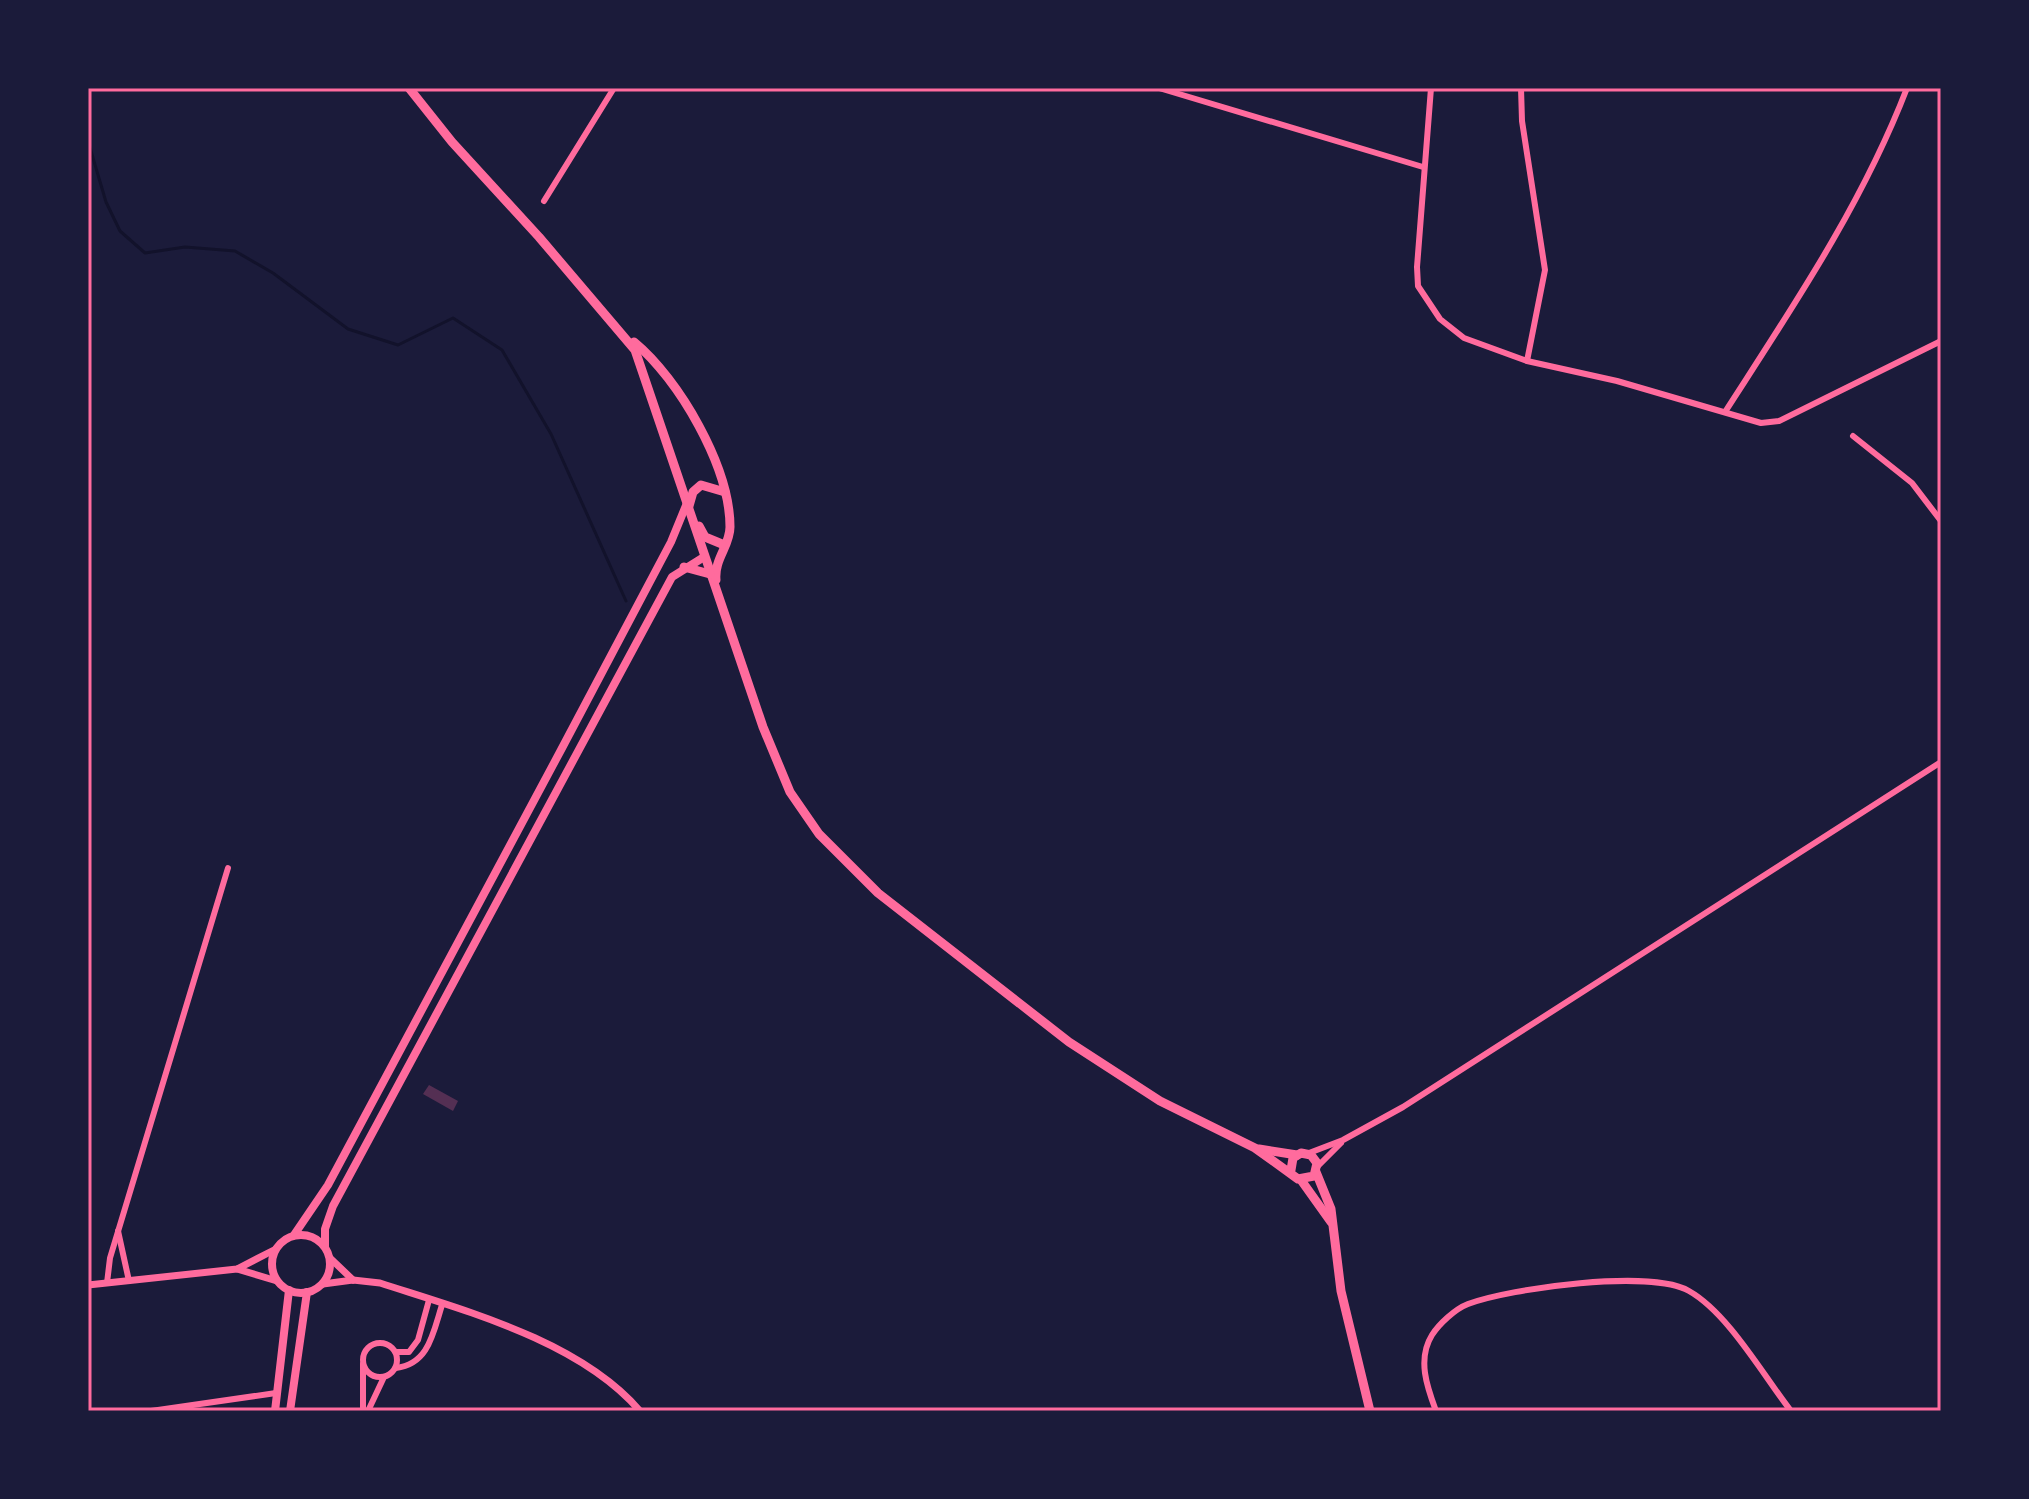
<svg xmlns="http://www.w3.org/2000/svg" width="2029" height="1499" font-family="Lato,sans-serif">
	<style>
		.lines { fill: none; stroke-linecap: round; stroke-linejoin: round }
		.stream { stroke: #12122b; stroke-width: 3 }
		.building { fill: #542f53 }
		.minor { stroke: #ff6b9d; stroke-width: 6 }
		.tertiary { stroke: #ff6b9d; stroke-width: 7 }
		.secondary { stroke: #ff6b9d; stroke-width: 8 }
		.primary { stroke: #ff6b9d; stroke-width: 9 }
		.neatline { fill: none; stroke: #ff6b9d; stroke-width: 3 }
	</style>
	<rect width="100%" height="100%" fill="#1b1b3a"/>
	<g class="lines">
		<polyline class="stream" points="88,141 106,202 120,231 145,253 185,247 235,251 273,273 348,329 398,345 453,318 502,350 551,434 626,601"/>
	</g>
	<polygon class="building" points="429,1085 458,1101 453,1111 423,1094"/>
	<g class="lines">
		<g class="minor">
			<polyline points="1159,88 1423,167"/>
			<polyline points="1431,88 1417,267 1418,286 1440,319 1464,338 1527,361 1617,381 1761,423 1779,421 1941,341"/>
			<polyline points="1521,88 1522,121 1545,270 1527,361"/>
			<polyline points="544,201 614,88"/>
			<path d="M1725,412C1792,308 1862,205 1907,88"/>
			<polyline points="1853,436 1912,483 1941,521"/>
			<polyline points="1309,1153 1343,1140 1403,1107 1941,762"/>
			<polyline points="1318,1166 1341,1143"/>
			<polyline points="118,1231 129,1281"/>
			<polyline points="107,1283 110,1258 228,868"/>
			<circle cx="380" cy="1360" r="17"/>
			<polyline points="396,1352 409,1352 418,1340 429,1300"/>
			<path d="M396,1368C429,1364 433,1333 442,1305"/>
			<polyline points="151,1411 276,1393"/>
			<polyline points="363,1411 363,1364"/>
			<polyline points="368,1411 384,1377"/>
			<path d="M1436,1411C1427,1387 1417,1359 1432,1335C1439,1324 1455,1309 1468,1304C1511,1288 1650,1269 1689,1291C1728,1313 1763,1375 1791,1411"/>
		</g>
		<g class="tertiary">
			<polyline points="330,1258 353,1280"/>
			<polyline points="237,1269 277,1281"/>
			<path d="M323,1284L353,1280L380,1283C466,1311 580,1341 640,1411"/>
			<polyline points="88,1285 237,1269 274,1250"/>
		</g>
		<g class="secondary">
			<circle cx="301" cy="1264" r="29"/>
			<polyline points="294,1235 328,1185 561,750 671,542 687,503"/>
			<polyline points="325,1246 325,1229 333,1206 672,577 704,557"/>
			<polyline points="275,1411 289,1290"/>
			<polyline points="290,1411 307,1292"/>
		</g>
		<g class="primary">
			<polyline points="409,88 452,142 539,237 635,350 763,727 790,792 819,834 878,893 1069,1042 1160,1101 1255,1148 1298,1179 1314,1176 1317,1163 1311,1155 1301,1153 1293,1158 1291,1170"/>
			<path d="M634,342C679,379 730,467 730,527C730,546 714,559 716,580"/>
			<polyline points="689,506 693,492 701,485 725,492"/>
			<polyline points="699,526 705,537 722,544"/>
			<polyline points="684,567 710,574"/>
			<polyline points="1259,1149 1297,1155"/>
			<polyline points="1316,1172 1331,1209 1341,1291 1370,1411"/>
			<polyline points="1301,1180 1331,1222"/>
		</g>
	</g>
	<rect width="2029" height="1499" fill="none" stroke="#1b1b3a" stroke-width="180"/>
	<rect x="90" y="90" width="1849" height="1319" class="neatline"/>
</svg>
